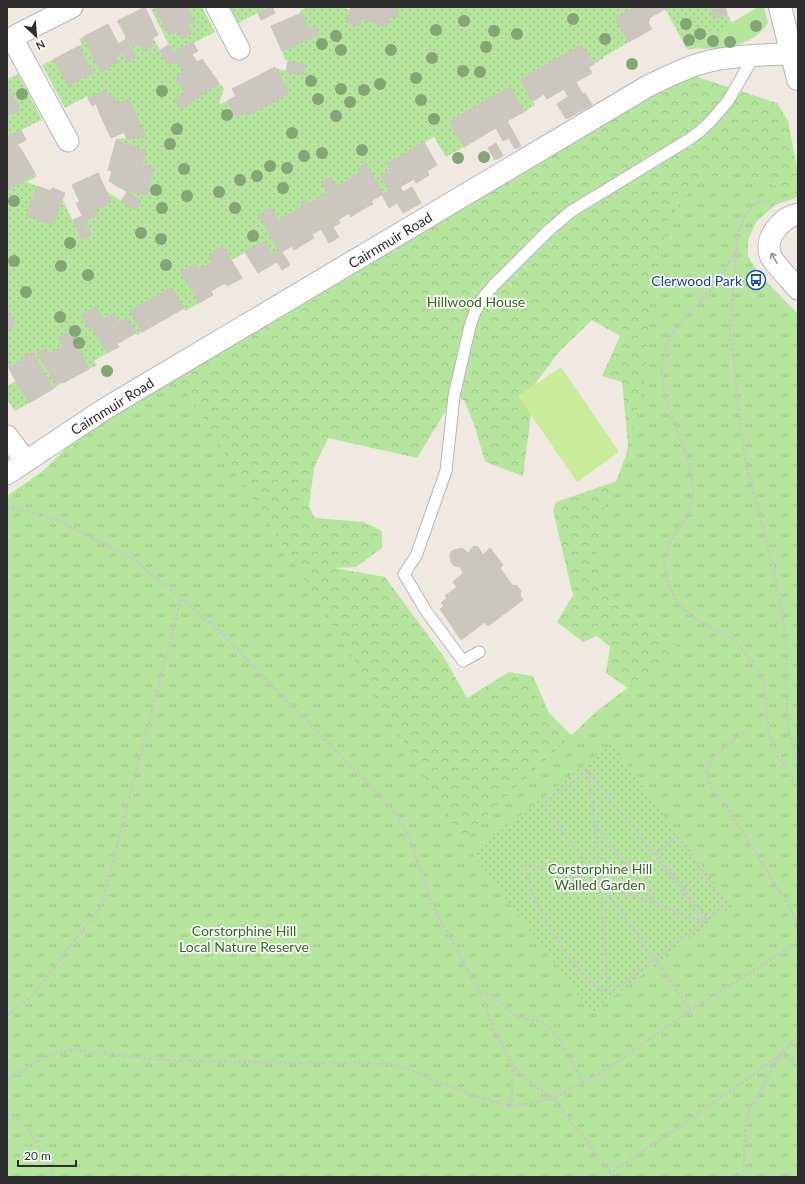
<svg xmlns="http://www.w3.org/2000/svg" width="805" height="1184" font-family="Lato,sans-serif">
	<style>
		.grass { fill: #b6e59e }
		.forest { fill: url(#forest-crowns) }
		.park { fill: url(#park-tufts) }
		.garden { fill: url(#garden-dots) }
		.pitch { fill: #c9ec9a }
		.building { fill: #cbc7bf; stroke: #cbc5ba }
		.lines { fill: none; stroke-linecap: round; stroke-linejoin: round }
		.service-casing { stroke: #b4b7c1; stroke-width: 13 }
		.minor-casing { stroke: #b4b7c1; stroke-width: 23 }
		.tertiary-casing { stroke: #b4b7c1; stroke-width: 24 }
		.path { stroke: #c9c9c9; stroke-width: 2.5; stroke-dasharray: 3 2; stroke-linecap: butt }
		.service { stroke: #fff; stroke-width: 11 }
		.minor { stroke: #fff; stroke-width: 21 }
		.tertiary { stroke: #fff; stroke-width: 22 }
		.tree { fill: #84a574 }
		.oneway { stroke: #969696 }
		.labels { text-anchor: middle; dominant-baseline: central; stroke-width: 3.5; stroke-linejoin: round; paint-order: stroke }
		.street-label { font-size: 14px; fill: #2e2e2e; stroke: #fff }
		.transit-label { font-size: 14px; fill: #164399; stroke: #fff; text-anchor: end }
		.park-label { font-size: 14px; fill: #2c6e1b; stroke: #fff }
	</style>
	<defs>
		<pattern id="forest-crowns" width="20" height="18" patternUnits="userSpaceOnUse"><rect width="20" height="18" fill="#b6e59e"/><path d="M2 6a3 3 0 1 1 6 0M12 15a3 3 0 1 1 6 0" fill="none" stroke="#9dc588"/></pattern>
		<pattern id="park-tufts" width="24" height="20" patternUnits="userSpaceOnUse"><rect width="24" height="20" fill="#b6e59e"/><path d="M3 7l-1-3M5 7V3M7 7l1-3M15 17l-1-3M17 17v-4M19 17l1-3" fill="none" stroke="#9dc588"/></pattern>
		<pattern id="garden-dots" width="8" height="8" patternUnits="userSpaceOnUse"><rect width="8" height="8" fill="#b6e59e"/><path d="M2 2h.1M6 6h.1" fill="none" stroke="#9dc588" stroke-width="1.8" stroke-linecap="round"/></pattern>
	</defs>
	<rect width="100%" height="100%" fill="#efe9e1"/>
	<path class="grass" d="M758,7H764L768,23C749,51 717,48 687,49Z"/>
	<polygon class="forest" points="679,71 777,103 788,121 798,172 798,194 738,172 699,180 629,455 622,382 602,376 620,336 592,320 559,352 535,384 523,476 485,462 475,427 464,400 455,396 417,458 328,438 314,468 309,506 315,518 364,522 382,531 382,548 356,567 335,568 385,577 444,657 467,698 509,672 533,676 549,713 572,736 628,688 606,673 610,647 597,636 583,642 557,622 573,595 553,510 556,502 620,480 601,591 636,619 680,649 712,691 7,1177 7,496 42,472 75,440"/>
	<polygon class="park" points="738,172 798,194 798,197 775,205 756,222 748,240 748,256 758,273 798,314 798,1177 7,1177 7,496 42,472 75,440 176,375 342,640 462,839 598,710 680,649 636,619 601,591 596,556 601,511 610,498 625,458 645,379 650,303 668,219 699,180"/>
	<g class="garden">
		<polygon points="187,7 202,7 215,32 173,53 151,9 155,8 169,35 178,31 182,39 192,34 188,26 194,22"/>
		<polygon points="230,7 269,7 238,23"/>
		<polygon points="308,7 342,7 350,10 346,22 358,26 361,18 398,16 398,7 634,7 615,18 629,42 603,57 604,58 594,64 582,45 521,80 535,105 524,112 510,87 449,122 464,147 446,157 434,137 387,164 390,170 381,175 390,189 383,193 366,163 358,168 360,173 336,187 331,177 321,182 327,192 310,203 307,199 303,206 279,220 271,208 259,215 278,249 272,253 265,241 232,260 223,246 209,254 213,262 199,270 195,264 182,272 199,303 185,311 172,287 131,311 142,332 137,335 127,318 118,323 113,314 103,319 96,307 81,315 88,328 91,326 107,353 94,361 97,365 89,369 69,332 58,338 63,346 48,354 45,349 38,353 57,387 53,389 32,352 20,359 22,361 7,369 7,186 9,189 35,173 37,176 27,182 37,186 26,215 62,198 82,240 91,235 85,221 97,215 95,210 111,202 106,191 135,210 141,201 118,187 147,195 154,168 142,164 146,150 116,141 116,139 145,137 129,99 117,104 113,95 109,97 105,90 88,98 87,96 65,108 42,65 54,59 68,86 93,73 79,46 82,44 79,39 83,37 101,71 118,63 115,58 123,53 128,62 136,58 117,21 119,20 139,44 143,51 153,46 150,39 153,37 168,66 177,62 184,72 175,78 185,92 181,109 219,83 224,88 219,104 227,101 236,117 245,112 247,116 289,93 276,68 303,75 305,65 285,60 282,51 319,35 316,26 308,30 300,11"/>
		<polygon points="664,7 723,7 712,12 715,18 727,13 732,23 687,49"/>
		<polygon points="18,74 42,120 7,137 7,116 20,110 7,85 7,79"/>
		<polygon points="16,381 29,403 15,411 7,400 7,386"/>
		<polygon points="611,744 732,906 592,1013 472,853"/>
	</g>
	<polygon class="pitch" points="561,367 619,452 577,482 518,396"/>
	<g class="building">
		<polygon points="145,7 158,35 133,48 119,20"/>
		<polygon points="156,7 187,7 194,22 169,35 155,8"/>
		<polygon points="269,7 272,7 275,13 261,20 258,13"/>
		<polygon points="351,7 379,7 374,23 349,14"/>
		<polygon points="379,7 388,7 388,22 386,27 374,23"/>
		<rect x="388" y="7" width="10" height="10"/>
		<polygon points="634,7 639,7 646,20 650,18 648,23 652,29 629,42 615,18"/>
		<polygon points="639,7 664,7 665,9 646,20"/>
		<polygon points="723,7 725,7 727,13 714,19 711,12"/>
		<polygon points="302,13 312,38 282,51 271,26"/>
		<polygon points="349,14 361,18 359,26 346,22"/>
		<polygon points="108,24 123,53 115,58 118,63 101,72 83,37"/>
		<polygon points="188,26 192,34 182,39 178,31"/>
		<polygon points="316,26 319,35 312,38 308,30"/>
		<polygon points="126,39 136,58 128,62 118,44"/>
		<polygon points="150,39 153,46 143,51 139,44"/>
		<polygon points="193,43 198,51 178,61 173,53"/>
		<polygon points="169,45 178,61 168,66 160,50"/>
		<polygon points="582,45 594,64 589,67 578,47"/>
		<polygon points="79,46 93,73 68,86 54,59"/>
		<polygon points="578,47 592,73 569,86 555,60"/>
		<polygon points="192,54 197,62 184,72 177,62"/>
		<polygon points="202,59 219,83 192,102 175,78"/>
		<polygon points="555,60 569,86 547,99 532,73"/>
		<polygon points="288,61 305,65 303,75 286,71"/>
		<polygon points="275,67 289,93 268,105 254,78"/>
		<polygon points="532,73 544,94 533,101 521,80"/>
		<polygon points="254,78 268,105 247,116 232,89"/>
		<polygon points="576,82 583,95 576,98 569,86"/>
		<polygon points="7,85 20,110 7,116"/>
		<polygon points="569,86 576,98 571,101 564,89"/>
		<polygon points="510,87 524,112 507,121 521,146 515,149 487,100"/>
		<polygon points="105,90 109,97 92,106 88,98"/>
		<polygon points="185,92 192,102 181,110 174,100"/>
		<polygon points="585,93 592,105 583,110 576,98"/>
		<polygon points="113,95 117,104 99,112 96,103"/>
		<polygon points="236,96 245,112 236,117 227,101"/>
		<polygon points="568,97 571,101 576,98 583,110 566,119 557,104"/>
		<polygon points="129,99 140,125 111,138 99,112"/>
		<polygon points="487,100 509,138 503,141 496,128 479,138 464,113"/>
		<polygon points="464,113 479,138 464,147 449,122"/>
		<polygon points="140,125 146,137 127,139 124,132"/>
		<polygon points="21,130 26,140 7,150 7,137"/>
		<polygon points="116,141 146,150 138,178 108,170"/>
		<polygon points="424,142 437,165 427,171 429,175 416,183 414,179 400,187 387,164"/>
		<polygon points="496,143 503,156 495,160 488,148"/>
		<polygon points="17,144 22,151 7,160 7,150"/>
		<polygon points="22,151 35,173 9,190 7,186 7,160"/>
		<polygon points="366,163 383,194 371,201 373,204 363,209 347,181 360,173 358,168"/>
		<polygon points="142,164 154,168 147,195 134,192"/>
		<polygon points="390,170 400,187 391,192 381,175"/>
		<polygon points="112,171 138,178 134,192 118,187 109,181"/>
		<polygon points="98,173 111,202 86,215 72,185"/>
		<polygon points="331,177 336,187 327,192 321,182"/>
		<polygon points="347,181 363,209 351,217 349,213 338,220 324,194"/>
		<polygon points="37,186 51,191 52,188 65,193 53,225 26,215"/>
		<polygon points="400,187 403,192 412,187 421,203 403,213 391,192"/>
		<polygon points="390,189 397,203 389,208 382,195"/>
		<polygon points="127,192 141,201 135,210 121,201"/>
		<polygon points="324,194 333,210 326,215 316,198"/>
		<polygon points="307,199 324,228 312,234 314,238 304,244 288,215 303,206 301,203"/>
		<polygon points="317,199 327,218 320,222 310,203"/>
		<polygon points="80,202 86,215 95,210 97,215 85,221 76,203"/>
		<polygon points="271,208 279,220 266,228 258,215"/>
		<polygon points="333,210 340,223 333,227 326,215"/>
		<polygon points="288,215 304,244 294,250 292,246 280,253 266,228"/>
		<polygon points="82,216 91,235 82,240 73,220"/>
		<polygon points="327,218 339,237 329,243 321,229 324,228 320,222"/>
		<polygon points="265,241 277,262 258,273 245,252"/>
		<polygon points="223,246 242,278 227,286 225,283 211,291 213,295 199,303 181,272 195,264 199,270 213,262 209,254"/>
		<polygon points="278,249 280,253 282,252 290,265 282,270 272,253"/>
		<polygon points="172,287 184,308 167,318 155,297"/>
		<polygon points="155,297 167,318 142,332 130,311"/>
		<polygon points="96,307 103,319 88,328 81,315"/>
		<polygon points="7,309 16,326 7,331"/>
		<polygon points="113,314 127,338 117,344 119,347 107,353 91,326"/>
		<polygon points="127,318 136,333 127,338 118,323"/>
		<polygon points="69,332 74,340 63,346 58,338"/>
		<polygon points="74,340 89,369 63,383 48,354"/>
		<polygon points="45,349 54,365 47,369 37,353"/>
		<polygon points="32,352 38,362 26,369 20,359"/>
		<polygon points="22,361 26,369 13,376 9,368"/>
		<polygon points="38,362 53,389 29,403 13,376"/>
		<polygon points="54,365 63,382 56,385 47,369"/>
		<polygon points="474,546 478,547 483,555 490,548 503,565 500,568 512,585 517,586 521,591 520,595 523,600 488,626 485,622 461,640 440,609 444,606 441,603 447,598 445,596 457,587 453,582 463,573 460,567 454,566 451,562 450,555 451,552 454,550 462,548 468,553"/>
	</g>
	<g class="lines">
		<defs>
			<polyline id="service" points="479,652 463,661 426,611 404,574 416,556 446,471 454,396 470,326 475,312 482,299 493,286 547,232 570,212 688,140 699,132 710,122 728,101 754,56"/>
			<g id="minor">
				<polyline points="217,7 239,49"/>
				<polyline points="12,38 68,141"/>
				<polyline points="7,40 72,7"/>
				<path d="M798,214C781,218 763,238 771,257C775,264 792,282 798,289"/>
				<polyline points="7,436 26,461"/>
				<path d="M7,474L103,410L648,86C665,78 682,69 699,64C727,55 763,55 792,54"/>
			</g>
			<polyline id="tertiary" points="780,7 798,79"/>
		</defs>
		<use href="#service" class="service-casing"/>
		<use href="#minor" class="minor-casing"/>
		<use href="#tertiary" class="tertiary-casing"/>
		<g class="path">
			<polyline points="772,206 767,201 761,200 753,206 745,216 738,233 730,331 744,455 774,570 786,635 787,724 798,763"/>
			<polyline points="737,247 718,282 694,308 669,337 661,366 665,399 690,465 694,490 688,515 671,540 664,560 667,581 675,598 690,616 734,640 752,662 764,682 769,734 777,755 792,776 798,780"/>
			<polyline points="7,507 54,518 133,559 181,598 221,633 394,810 409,837 433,906 480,993 494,1030 513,1066 524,1078 553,1098 614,1177"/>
			<path d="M744,732C732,742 712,753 708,769C707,774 708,782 711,787C715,793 720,798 724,804C749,843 776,882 798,923"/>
			<polyline points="588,771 654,854 704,922 609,994"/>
			<polyline points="588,771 543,804 599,881"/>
			<polyline points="588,771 601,881"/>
			<polyline points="593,822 659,906"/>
			<polyline points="656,852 707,919"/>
			<polyline points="597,883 525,863 530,887 540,911 554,935 568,957 592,983 609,994"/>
			<polyline points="603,885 704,922 726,904 677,836 654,854"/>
			<polyline points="600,887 609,993"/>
			<polyline points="603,887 598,887 598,882 601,881 603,882 603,887 691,1010"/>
			<polyline points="683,888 703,872"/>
			<path d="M480,993C495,991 503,1007 515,1015C525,1021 537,1019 547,1025C560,1034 575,1067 583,1082"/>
			<polyline points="7,1015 32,996 101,907 181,598"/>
			<polyline points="7,1081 18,1073 53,1053 76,1050 160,1060 300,1063 367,1063 399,1066 473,1095 511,1107 553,1098 599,1074 691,1010 798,942"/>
			<polyline points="511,1107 513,1067"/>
			<path d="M7,1114C32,1122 43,1155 54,1177"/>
			<polyline points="605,1177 695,1116 780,1055 798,1063"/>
			<polyline points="743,1177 746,1117 780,1055 798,1036"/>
		</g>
		<use href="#service" class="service"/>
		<use href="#minor" class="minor"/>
		<use href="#tertiary" class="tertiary"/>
	</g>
	<g class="tree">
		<circle cx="573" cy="19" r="6"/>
		<circle cx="464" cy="21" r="6"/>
		<circle cx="686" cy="24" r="6"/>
		<circle cx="756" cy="26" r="6"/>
		<circle cx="436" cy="30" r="6"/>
		<circle cx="494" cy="31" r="6"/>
		<circle cx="517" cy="34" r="6"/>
		<circle cx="700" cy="34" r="6"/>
		<circle cx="336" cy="36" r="6"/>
		<circle cx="605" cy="39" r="6"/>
		<circle cx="689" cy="40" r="6"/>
		<circle cx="713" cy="41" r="6"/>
		<circle cx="730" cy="42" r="6"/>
		<circle cx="322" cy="44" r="6"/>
		<circle cx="486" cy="47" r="6"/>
		<circle cx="341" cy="50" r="6"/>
		<circle cx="391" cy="50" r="6"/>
		<circle cx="432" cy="58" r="6"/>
		<circle cx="632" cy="64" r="6"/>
		<circle cx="463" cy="71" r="6"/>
		<circle cx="480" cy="72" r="6"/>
		<circle cx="416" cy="78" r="6"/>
		<circle cx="311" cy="81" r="6"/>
		<circle cx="380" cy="84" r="6"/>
		<circle cx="341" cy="89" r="6"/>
		<circle cx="364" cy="90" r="6"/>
		<circle cx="162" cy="91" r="6"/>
		<circle cx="22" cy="94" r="6"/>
		<circle cx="318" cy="99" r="6"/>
		<circle cx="421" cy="100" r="6"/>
		<circle cx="350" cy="102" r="6"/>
		<circle cx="227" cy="115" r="6"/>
		<circle cx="336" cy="116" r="6"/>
		<circle cx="434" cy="119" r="6"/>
		<circle cx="177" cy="129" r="6"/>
		<circle cx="292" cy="133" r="6"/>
		<circle cx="170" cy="144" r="6"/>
		<circle cx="362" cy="150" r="6"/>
		<circle cx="322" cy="153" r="6"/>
		<circle cx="304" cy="156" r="6"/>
		<circle cx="484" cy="157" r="6"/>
		<circle cx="458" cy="158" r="6"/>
		<circle cx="270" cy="166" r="6"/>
		<circle cx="287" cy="168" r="6"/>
		<circle cx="184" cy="169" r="6"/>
		<circle cx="257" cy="176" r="6"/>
		<circle cx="240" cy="180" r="6"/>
		<circle cx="283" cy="188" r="6"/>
		<circle cx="156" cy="190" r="6"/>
		<circle cx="219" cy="192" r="6"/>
		<circle cx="187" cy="196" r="6"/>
		<circle cx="14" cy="201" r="6"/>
		<circle cx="162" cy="208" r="6"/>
		<circle cx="235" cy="208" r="6"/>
		<circle cx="141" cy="233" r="6"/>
		<circle cx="253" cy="236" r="6"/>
		<circle cx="161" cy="239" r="6"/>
		<circle cx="70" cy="243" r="6"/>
		<circle cx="14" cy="261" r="6"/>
		<circle cx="166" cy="265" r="6"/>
		<circle cx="61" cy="266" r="6"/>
		<circle cx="88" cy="275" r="6"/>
		<circle cx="26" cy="292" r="6"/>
		<circle cx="60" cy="317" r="6"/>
		<circle cx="75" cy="331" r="6"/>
		<circle cx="79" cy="343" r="6"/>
		<circle cx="107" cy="371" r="6"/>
	</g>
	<defs><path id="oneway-shaft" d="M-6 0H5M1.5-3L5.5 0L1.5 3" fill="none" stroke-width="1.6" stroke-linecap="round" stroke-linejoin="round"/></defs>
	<use class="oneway" href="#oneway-shaft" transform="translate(774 258) rotate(-120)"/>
	<defs>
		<symbol id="bus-ring" viewBox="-11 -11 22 22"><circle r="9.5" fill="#fff" stroke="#1a4fb4" stroke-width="1.5"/><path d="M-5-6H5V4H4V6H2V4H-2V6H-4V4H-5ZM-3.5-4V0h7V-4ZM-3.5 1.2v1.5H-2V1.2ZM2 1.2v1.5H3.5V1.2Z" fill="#1a4fb4"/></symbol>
	</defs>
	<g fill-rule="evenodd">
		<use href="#bus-ring" x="745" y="269" width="22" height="22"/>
	</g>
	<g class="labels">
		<g class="street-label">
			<text transform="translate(390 240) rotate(-31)">Cairnmuir Road</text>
			<text transform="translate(112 406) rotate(-32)">Cairnmuir Road</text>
		</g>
		<g class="transit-label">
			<text x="742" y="280">Clerwood Park</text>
		</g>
		<g class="park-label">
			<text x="476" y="301">Hillwood House</text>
			<text x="600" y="868">Corstorphine Hill<tspan x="600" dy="16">Walled Garden</tspan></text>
			<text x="244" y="930">Corstorphine Hill<tspan x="244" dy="16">Local Nature Reserve</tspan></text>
		</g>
	</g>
	<rect width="805" height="1184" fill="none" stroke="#2e2e2e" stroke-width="16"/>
	<g transform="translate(36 36) rotate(154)" stroke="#ffffff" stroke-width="3" paint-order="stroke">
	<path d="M0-3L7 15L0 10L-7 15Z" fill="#2e2e2e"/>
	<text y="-6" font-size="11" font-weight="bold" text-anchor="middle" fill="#2e2e2e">N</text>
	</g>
	<path d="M18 1160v6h58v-6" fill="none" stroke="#2e2e2e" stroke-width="2"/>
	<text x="24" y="1160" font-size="12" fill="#2e2e2e" stroke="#ffffff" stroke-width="3" paint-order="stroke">20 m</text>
</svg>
